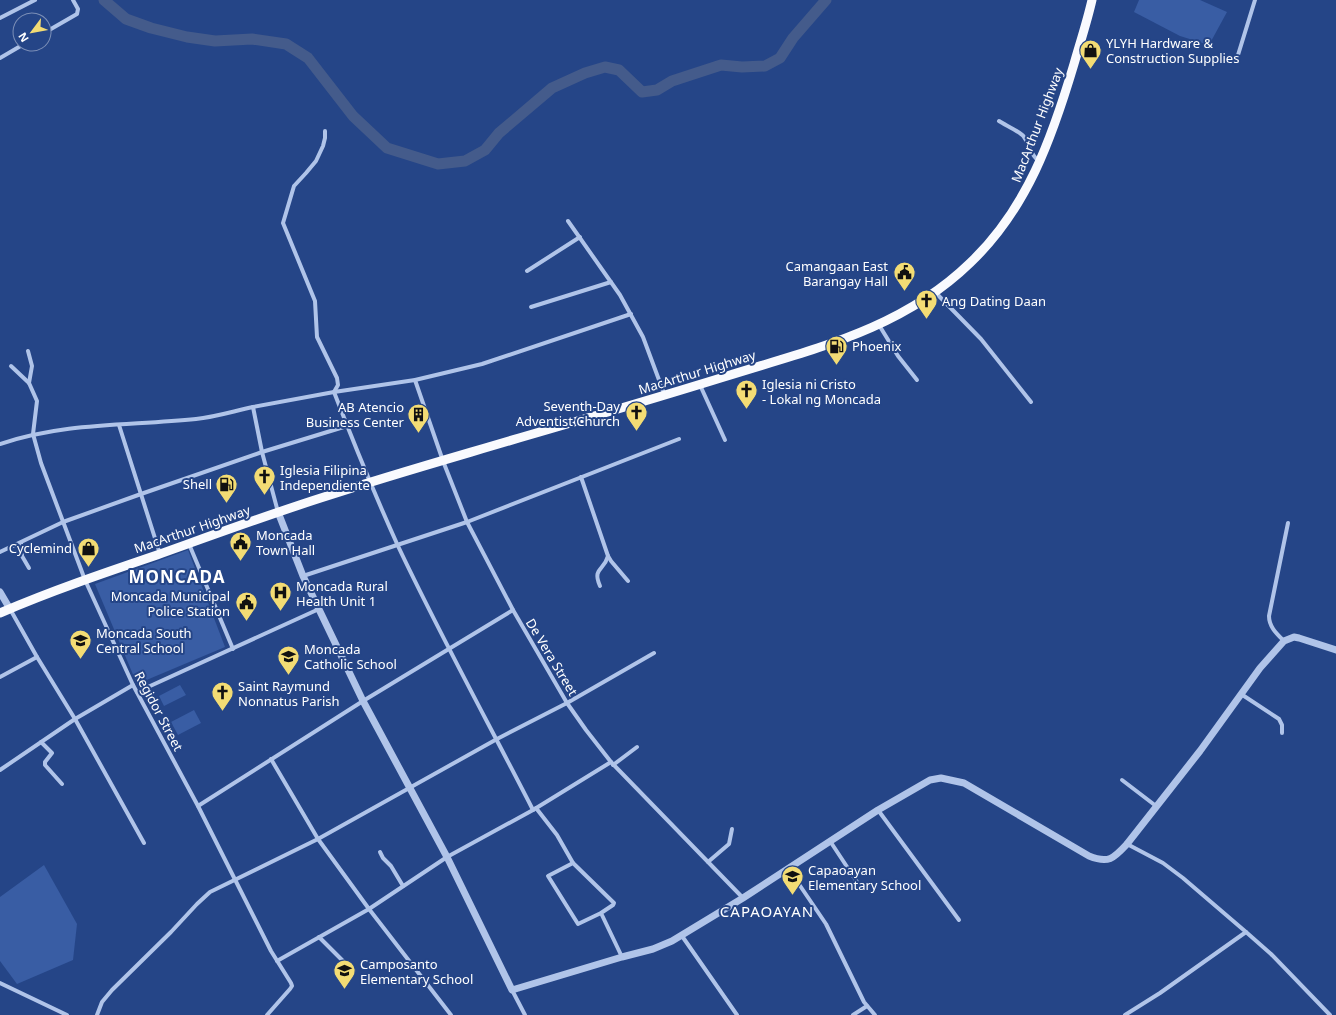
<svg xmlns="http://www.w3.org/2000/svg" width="1336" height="1015" font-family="'Noto Sans',sans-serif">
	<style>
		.green { fill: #395da4 }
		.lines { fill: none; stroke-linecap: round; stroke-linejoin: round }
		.river { stroke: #445b8b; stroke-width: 11 }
		.minor { stroke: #b0c4e9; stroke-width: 4 }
		.tertiary { stroke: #b0c4e9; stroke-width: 7 }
		.trunk { stroke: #f9fafe; stroke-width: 9 }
		.labels { text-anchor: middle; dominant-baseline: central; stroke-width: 4; stroke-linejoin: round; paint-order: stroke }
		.poi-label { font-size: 13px; fill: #fff; stroke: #254587; text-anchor: start }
		.street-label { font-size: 13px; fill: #fff; stroke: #254587 }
		.quarter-label { font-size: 15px; letter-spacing: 1px; fill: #fff; stroke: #254587 }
		.district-label { font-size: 17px; font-weight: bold; letter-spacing: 1px; fill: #fff; stroke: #254587 }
	</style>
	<rect width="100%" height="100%" fill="#254587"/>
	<g class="green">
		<polygon points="1139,0 1200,0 1227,12 1209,45 1180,36 1134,12"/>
		<polygon points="188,550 225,647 137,684 95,584"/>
		<polygon points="180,685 186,695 164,706 159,696"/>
		<polygon points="194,710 201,723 178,735 171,722"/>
		<polygon points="44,865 77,924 73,960 17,984 0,961 0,897"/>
	</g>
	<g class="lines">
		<polyline class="river" points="104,0 126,19 151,28 187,37 215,41 252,39 286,44 308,58 353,116 387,148 438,164 465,161 485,150 499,133 552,88 585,73 605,67 619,70 642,92 657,90 672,81 721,65 742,67 765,66 780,58 793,38 826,0"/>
		<g class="minor">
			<polyline points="0,18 35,0"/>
			<polyline points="44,33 77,14 78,9 73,0"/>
			<polyline points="1238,55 1255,0"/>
			<polyline points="0,58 24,44"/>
			<path d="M999,121C1005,125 1021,132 1024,137C1030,145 1030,155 1039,161"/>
			<path d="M325,131V138L323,146L316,161L306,173L294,186L283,223L315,301L317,337L337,378L338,385L334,392C354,444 375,495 398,546C440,635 488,722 533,810"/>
			<polyline points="568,221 620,295 643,337 665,396"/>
			<polyline points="527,271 580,237"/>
			<polyline points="935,292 981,339 1031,402"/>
			<polyline points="531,307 611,282"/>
			<polyline points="879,325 898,356 917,380"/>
			<polyline points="28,351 32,366 29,383 37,401 33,434 41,463 85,580 133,685 198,806 271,951 291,983 292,986 290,989 267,1015"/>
			<polyline points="11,366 29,383"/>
			<polyline points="415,380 443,461 467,522 513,610 567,703 586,730 611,762 743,898"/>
			<polyline points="700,385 725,440"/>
			<polyline points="119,425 160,554"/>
			<path d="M0,444C66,422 128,426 196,419C215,417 234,411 253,407"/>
			<polyline points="581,477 608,556 611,561 628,581"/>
			<polyline points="278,512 262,452 253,407 334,392 415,380 482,364 631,314"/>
			<polyline points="21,543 22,556 29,568"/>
			<polyline points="189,544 233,649"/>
			<polyline points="0,552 63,522 141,494 262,452 347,426"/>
			<polyline points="303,576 467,522 679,439"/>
			<path d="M600,586C592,568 604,571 608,556"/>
			<polyline points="10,609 37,657 75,719 144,843"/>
			<path d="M1284,641C1277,634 1269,627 1269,616L1288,523"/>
			<polyline points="0,677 37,657"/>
			<polyline points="137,692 319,609"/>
			<polyline points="1241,694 1279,719 1282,725 1282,733"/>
			<polyline points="41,742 52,753 45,762 45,765 62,784"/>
			<polyline points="271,759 318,839 369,909 451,1015"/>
			<polyline points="613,765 637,747"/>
			<polyline points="0,770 75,719 133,685"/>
			<polyline points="1122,780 1156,806"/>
			<polyline points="198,806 363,701 513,610"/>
			<polyline points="536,808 557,835 573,863"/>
			<polyline points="878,810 959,920"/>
			<polyline points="830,841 859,885"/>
			<polyline points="380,852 383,858 391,866 403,886"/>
			<polyline points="708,862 729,844 732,829"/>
			<polyline points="788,868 826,924 864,1002 875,1015"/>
			<polyline points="601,913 613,905 614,903 573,863 548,876 578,924 601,913 622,957"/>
			<polyline points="1246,932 1271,954 1330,1015"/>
			<polyline points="682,936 737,1015"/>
			<polyline points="319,937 349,967 349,970 341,978"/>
			<polyline points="277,961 369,909 447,857 533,810 611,762"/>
			<polyline points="0,983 67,1015"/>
			<polyline points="512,990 525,1015"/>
			<polyline points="97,1015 102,1002 112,990 171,932 197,904 210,892 318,839 497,739 567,703 654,653"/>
			<polyline points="853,1015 867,1006"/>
			<polyline points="1125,1015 1160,993 1246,932 1183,878 1163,863 1127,844"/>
		</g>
		<g class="tertiary">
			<path d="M278,512L303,576L363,701L447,857L512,990L622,957L653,949L672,941L743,898L878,810L930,780L941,778L964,783L1089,856C1109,864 1114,858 1127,844L1200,751L1260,668L1284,641L1294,637L1299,638L1336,650"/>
			<polyline points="0,592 10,609"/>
		</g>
		<path class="trunk" d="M0,613C51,591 104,573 157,555C213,535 270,514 327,496C391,475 455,457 519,438C588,418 656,398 724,377C813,349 901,330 970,263C1027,209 1052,138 1074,64C1080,43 1087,22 1092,0"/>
	</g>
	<defs>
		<symbol id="shop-pin" viewBox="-11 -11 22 30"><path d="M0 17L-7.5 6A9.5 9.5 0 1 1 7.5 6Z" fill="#f3dc74" stroke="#254587"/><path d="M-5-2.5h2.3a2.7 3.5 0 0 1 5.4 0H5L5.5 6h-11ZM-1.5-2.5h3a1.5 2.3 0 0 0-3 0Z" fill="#111"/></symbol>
		<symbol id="civic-pin" viewBox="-11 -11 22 30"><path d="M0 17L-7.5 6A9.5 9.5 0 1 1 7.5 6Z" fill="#f3dc74" stroke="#254587"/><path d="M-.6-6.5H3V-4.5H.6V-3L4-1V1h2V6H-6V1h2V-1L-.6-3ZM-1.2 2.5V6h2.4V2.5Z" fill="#111"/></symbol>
		<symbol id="church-pin" viewBox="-11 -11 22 30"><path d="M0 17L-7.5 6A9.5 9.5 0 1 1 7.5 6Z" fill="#f3dc74" stroke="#254587"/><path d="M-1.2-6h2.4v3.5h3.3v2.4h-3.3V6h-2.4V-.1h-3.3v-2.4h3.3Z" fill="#111"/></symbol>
		<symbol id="fuel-pin" viewBox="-11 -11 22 30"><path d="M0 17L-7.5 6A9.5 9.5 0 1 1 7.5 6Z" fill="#f3dc74" stroke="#254587"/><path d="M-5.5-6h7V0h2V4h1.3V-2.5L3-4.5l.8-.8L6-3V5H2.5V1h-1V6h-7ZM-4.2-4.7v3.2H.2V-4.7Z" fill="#111"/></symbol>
		<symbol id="building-pin" viewBox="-11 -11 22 30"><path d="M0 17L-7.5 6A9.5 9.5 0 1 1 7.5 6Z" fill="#f3dc74" stroke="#254587"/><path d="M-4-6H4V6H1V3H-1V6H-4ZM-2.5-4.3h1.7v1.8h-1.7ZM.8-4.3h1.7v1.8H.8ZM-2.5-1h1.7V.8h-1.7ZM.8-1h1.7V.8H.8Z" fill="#111"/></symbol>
		<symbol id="hospital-pin" viewBox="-11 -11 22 30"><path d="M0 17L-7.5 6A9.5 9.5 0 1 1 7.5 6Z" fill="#f3dc74" stroke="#254587"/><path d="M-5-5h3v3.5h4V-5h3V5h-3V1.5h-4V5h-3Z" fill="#111"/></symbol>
		<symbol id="school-pin" viewBox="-11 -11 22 30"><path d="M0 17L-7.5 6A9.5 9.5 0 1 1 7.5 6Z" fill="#f3dc74" stroke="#254587"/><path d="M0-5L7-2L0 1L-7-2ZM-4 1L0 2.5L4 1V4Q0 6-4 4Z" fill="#111"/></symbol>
	</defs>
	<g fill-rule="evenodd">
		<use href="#shop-pin" x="1078" y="38" width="25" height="34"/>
		<use href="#civic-pin" x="892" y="260" width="25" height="34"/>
		<use href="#church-pin" x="914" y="288" width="25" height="34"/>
		<use href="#fuel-pin" x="824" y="334" width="25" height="34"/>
		<use href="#church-pin" x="734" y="378" width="25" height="34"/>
		<use href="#church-pin" x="624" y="400" width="25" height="34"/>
		<use href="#building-pin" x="406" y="402" width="25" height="34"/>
		<use href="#church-pin" x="252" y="464" width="25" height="34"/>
		<use href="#fuel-pin" x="214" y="472" width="25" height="34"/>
		<use href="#civic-pin" x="228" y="530" width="25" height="34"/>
		<use href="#shop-pin" x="76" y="536" width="25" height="34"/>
		<use href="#hospital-pin" x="268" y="580" width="25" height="34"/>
		<use href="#civic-pin" x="234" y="590" width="25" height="34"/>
		<use href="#school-pin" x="68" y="628" width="25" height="34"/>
		<use href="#school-pin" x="276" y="644" width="25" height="34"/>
		<use href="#church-pin" x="210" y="680" width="25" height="34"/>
		<use href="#school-pin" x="780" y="864" width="25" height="34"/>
		<use href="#school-pin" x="332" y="958" width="25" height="34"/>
	</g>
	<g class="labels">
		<g class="poi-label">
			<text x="1106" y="43">YLYH Hardware &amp;<tspan x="1106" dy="15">Construction Supplies</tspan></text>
			<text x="888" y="266" text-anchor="end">Camangaan East<tspan x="888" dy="15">Barangay Hall</tspan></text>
			<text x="942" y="301">Ang Dating Daan</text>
			<text x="852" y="346">Phoenix</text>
			<text x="762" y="384">Iglesia ni Cristo<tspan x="762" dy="15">- Lokal ng Moncada</tspan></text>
			<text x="620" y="406" text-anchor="end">Seventh-Day<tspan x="620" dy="15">Adventist Church</tspan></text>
			<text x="404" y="407" text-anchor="end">AB Atencio<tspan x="404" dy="15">Business Center</tspan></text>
			<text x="280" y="470">Iglesia Filipina<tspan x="280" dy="15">Independiente</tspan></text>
			<text x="212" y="484" text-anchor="end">Shell</text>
			<text x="256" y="535">Moncada<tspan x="256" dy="15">Town Hall</tspan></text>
			<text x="72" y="548" text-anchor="end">Cyclemind</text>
			<text x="296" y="586">Moncada Rural<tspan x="296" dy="15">Health Unit 1</tspan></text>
			<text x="230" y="596" text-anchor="end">Moncada Municipal<tspan x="230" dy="15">Police Station</tspan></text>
			<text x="96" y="633">Moncada South<tspan x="96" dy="15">Central School</tspan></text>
			<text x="304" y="649">Moncada<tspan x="304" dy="15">Catholic School</tspan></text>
			<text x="238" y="686">Saint Raymund<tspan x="238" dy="15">Nonnatus Parish</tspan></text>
			<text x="808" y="870">Capaoayan<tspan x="808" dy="15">Elementary School</tspan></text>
			<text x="360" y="964">Camposanto<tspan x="360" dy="15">Elementary School</tspan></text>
		</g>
		<g class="street-label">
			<text transform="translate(1037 125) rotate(-69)">MacArthur Highway</text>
			<text transform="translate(697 372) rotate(-17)">MacArthur Highway</text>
			<text transform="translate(192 529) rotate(-19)">MacArthur Highway</text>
			<text transform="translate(552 657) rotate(59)">De Vera Street</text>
			<text transform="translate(159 711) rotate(62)">Regidor Street</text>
		</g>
		<g class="quarter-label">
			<text x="767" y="911">CAPAOAYAN</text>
		</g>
		<g class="district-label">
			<text x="177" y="576">MONCADA</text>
		</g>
	</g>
	<g transform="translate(32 32) rotate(238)"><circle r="19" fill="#254587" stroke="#7c8fb7"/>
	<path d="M0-3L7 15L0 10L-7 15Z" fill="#f3dc74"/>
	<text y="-6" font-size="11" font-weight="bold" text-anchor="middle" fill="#ffffff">N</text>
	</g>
</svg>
